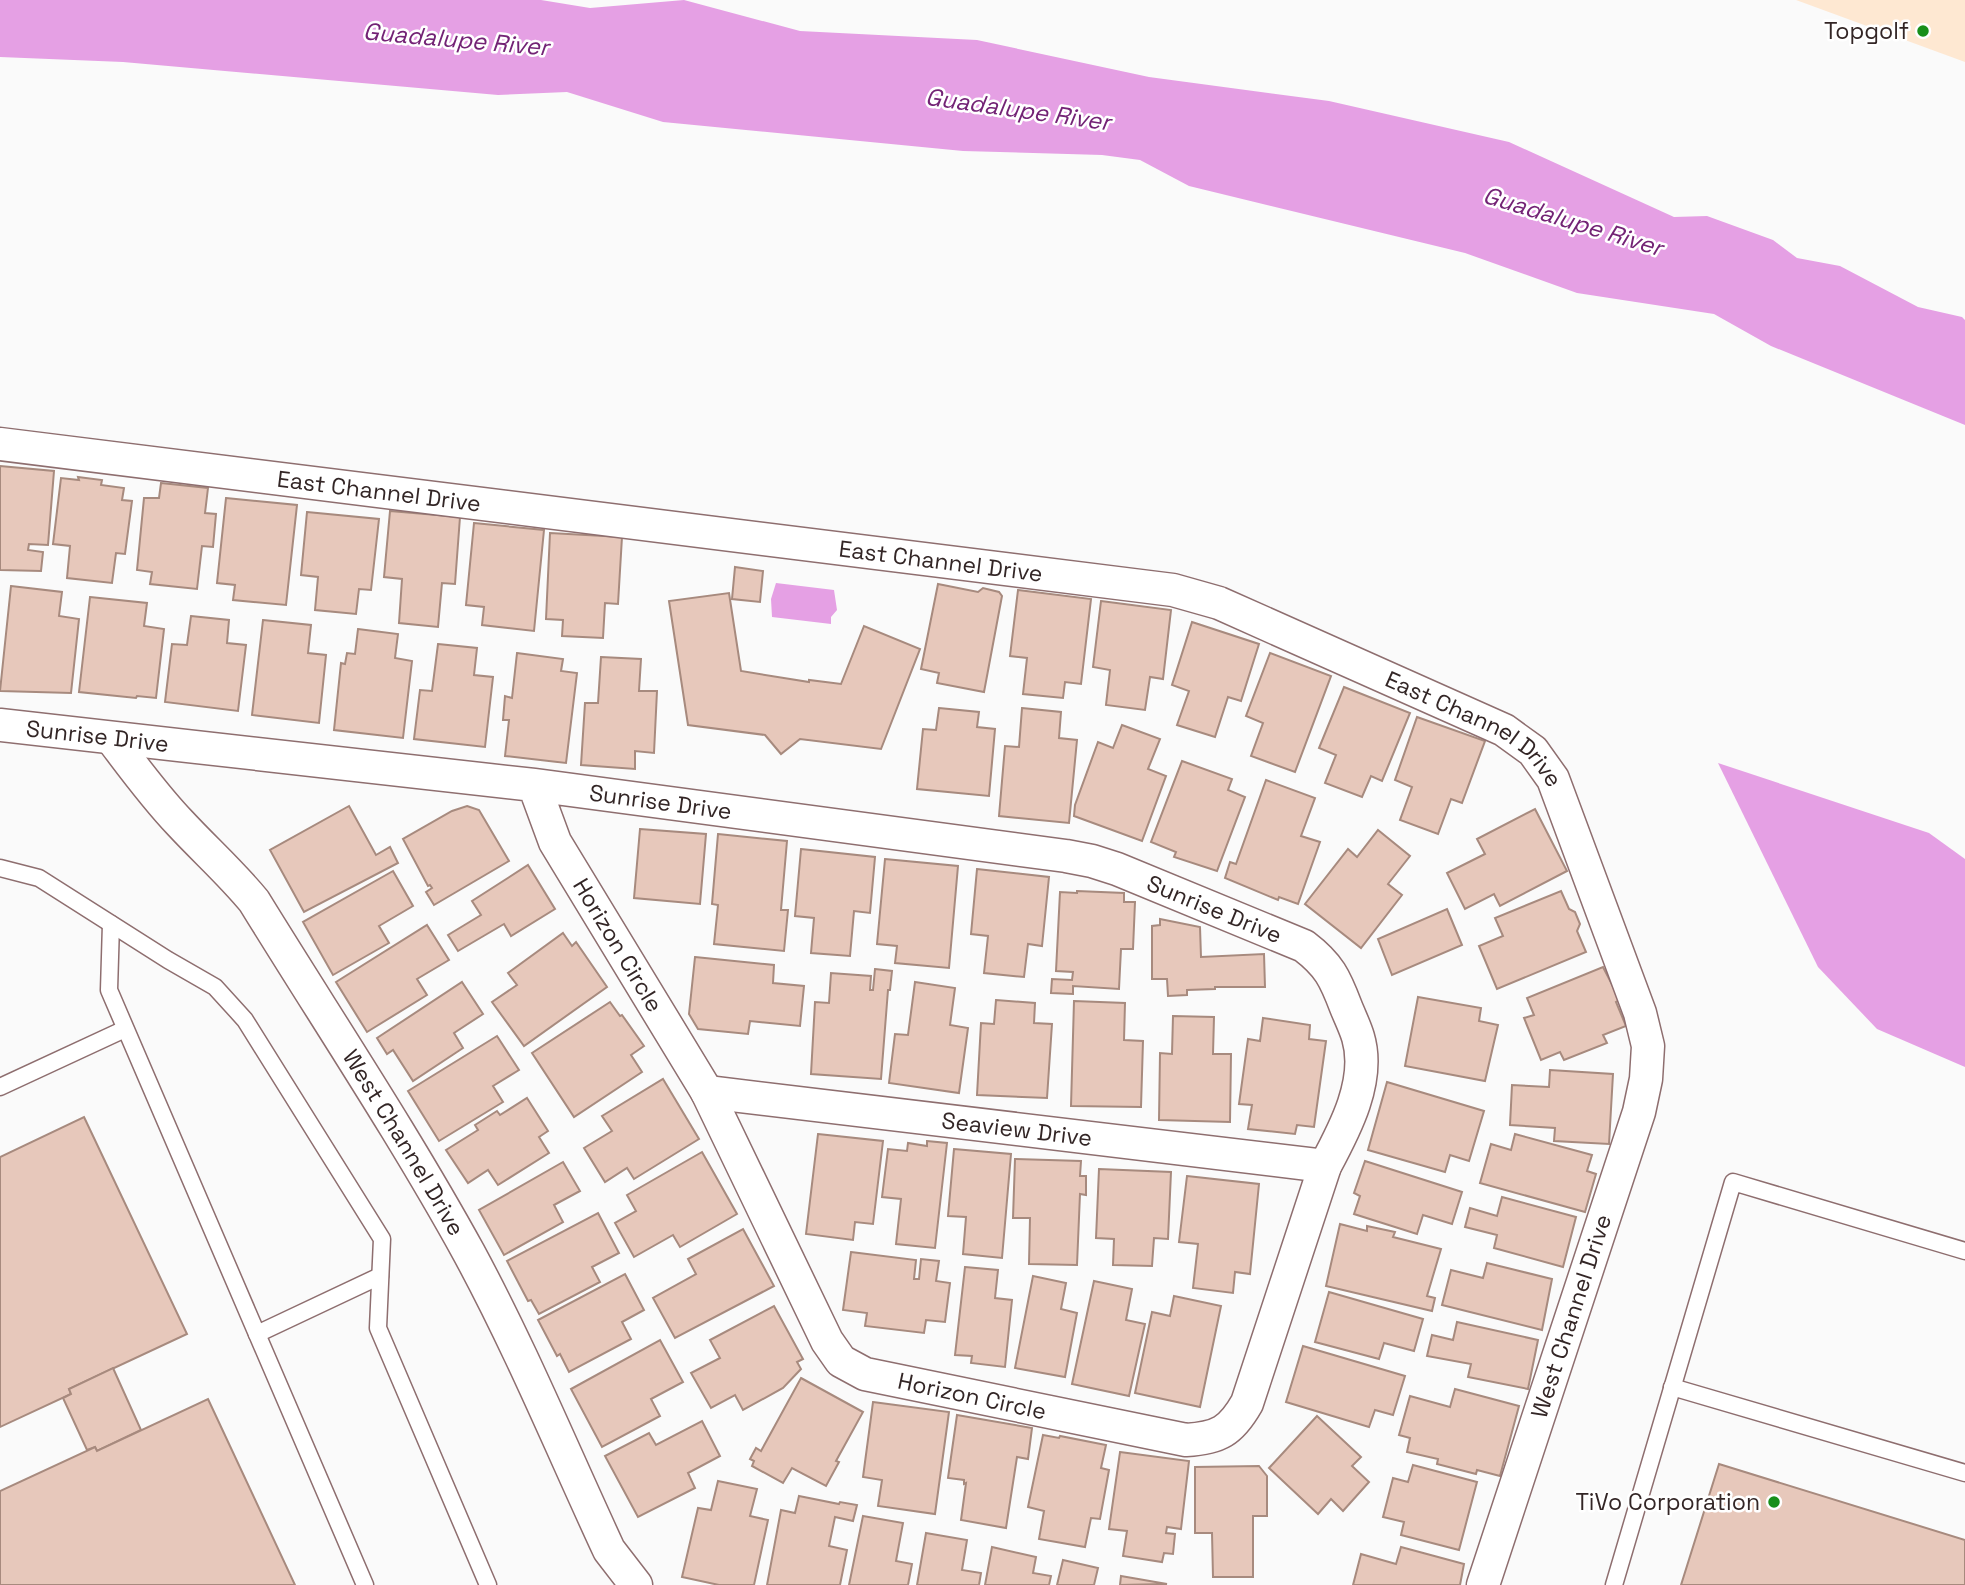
<svg xmlns="http://www.w3.org/2000/svg" width="1965" height="1585" font-family="'Space Grotesk',sans-serif">
	<style>
		.green { fill: #fee8d2 }
		.water { fill: #e5a0e4 }
		.building { fill: #e7c8bb; stroke: #a78a7e; stroke-width: 2 }
		.lines { fill: none; stroke-linecap: round; stroke-linejoin: round }
		.lane-casing { stroke: #8e6e6f; stroke-width: 19 }
		.street-casing { stroke: #8e6e6f; stroke-width: 35 }
		.lane { stroke: #fff; stroke-width: 16 }
		.street { stroke: #fff; stroke-width: 32 }
		.poi-dot { fill: #188f1a; stroke: #fff; stroke-width: 2.5 }
		.labels { text-anchor: middle; dominant-baseline: central; stroke-width: 5; stroke-linejoin: round; paint-order: stroke }
		.poi-label { font-size: 23px; fill: #332626; stroke: #fff; text-anchor: end }
		.street-label { font-size: 23px; fill: #332626; stroke: #fff }
		.water-label { font-size: 24px; font-style: italic; fill: #732375; stroke: #fff }
	</style>
	<rect width="100%" height="100%" fill="#fafafa"/>
	<polygon class="green" points="1796,0 1965,0 1965,62"/>
	<g class="water">
		<polygon points="0,0 541,0 590,8 684,0 800,31 977,40 1149,77 1329,101 1509,142 1674,217 1707,216 1773,240 1797,258 1840,266 1918,307 1962,317 1965,320 1965,425 1771,346 1714,314 1577,293 1465,253 1189,186 1140,160 1102,155 963,151 663,122 567,92 498,95 123,62 0,57"/>
		<polygon points="776,583 834,590 837,610 831,617 831,624 772,617 771,599"/>
		<polygon points="1718,763 1929,833 1965,859 1965,1067 1877,1029 1818,967"/>
	</g>
	<g class="building">
		<polygon points="0,466 54,471 48,545 29,544 28,550 43,552 41,571 0,570"/>
		<polygon points="78,477 102,480 101,485 124,488 122,500 132,501 125,554 116,553 112,583 67,578 70,546 53,544 61,478 79,480"/>
		<polygon points="161,483 208,488 205,513 216,514 213,547 202,546 197,589 150,584 152,572 137,570 144,498 159,498"/>
		<polygon points="226,498 297,505 286,605 233,600 235,585 217,583"/>
		<polygon points="390,511 460,517 455,584 442,583 438,627 399,623 402,579 384,577"/>
		<polygon points="307,512 379,519 371,590 359,589 356,614 315,610 318,577 301,575"/>
		<polygon points="474,523 544,530 534,631 482,625 484,607 466,605"/>
		<polygon points="550,533 622,537 618,604 605,603 603,638 562,636 563,620 546,619"/>
		<polygon points="735,567 763,571 760,602 732,599"/>
		<polygon points="938,584 978,592 983,588 999,592 1002,596 984,692 937,683 939,673 921,669"/>
		<polygon points="11,586 62,592 59,616 79,619 71,693 0,691"/>
		<polygon points="1018,590 1091,599 1081,684 1065,682 1063,698 1023,694 1027,658 1010,656"/>
		<polygon points="729,593 741,671 809,682 809,680 841,684 864,626 920,649 881,749 800,739 781,754 765,735 688,725 669,601"/>
		<polygon points="90,597 147,603 144,626 164,629 156,698 137,696 136,698 79,692"/>
		<polygon points="1101,601 1171,610 1163,679 1150,677 1145,710 1106,705 1110,670 1093,667"/>
		<polygon points="191,616 229,620 227,643 246,645 238,711 165,702 172,644 187,645"/>
		<polygon points="263,620 311,625 308,653 326,655 319,723 252,715"/>
		<polygon points="1192,622 1259,644 1241,701 1228,697 1215,737 1177,725 1189,691 1172,685"/>
		<polygon points="358,629 398,634 395,658 412,661 403,738 334,730 341,663 345,664 347,653 355,654"/>
		<polygon points="438,644 477,648 474,675 493,677 485,747 414,739 420,690 432,691"/>
		<polygon points="517,653 563,659 561,671 577,673 566,763 505,756 509,720 503,720 505,696 512,698"/>
		<polygon points="1270,653 1331,676 1295,772 1251,756 1263,723 1246,716"/>
		<polygon points="601,657 641,659 639,691 657,691 654,753 635,751 635,769 581,765 585,703 598,703"/>
		<polygon points="1344,687 1410,713 1382,781 1371,776 1362,797 1325,783 1336,755 1319,748"/>
		<polygon points="939,708 979,712 977,727 995,729 989,796 917,789 923,729 936,730"/>
		<polygon points="1022,708 1061,712 1059,738 1077,740 1069,823 999,816 1005,746 1019,747"/>
		<polygon points="1417,717 1485,741 1462,803 1451,799 1438,834 1400,820 1412,787 1395,780"/>
		<polygon points="1122,725 1160,739 1148,769 1166,776 1142,841 1074,816 1075,805 1098,742 1113,748"/>
		<polygon points="1182,761 1232,779 1228,790 1245,797 1217,871 1174,857 1176,852 1151,842"/>
		<polygon points="1266,780 1315,798 1301,836 1320,842 1298,904 1279,897 1278,900 1225,878 1230,862 1236,864"/>
		<polygon points="349,806 376,855 390,847 398,863 304,912 270,850"/>
		<polygon points="467,806 479,810 509,861 434,905 426,892 432,888 430,885 428,886 403,839 452,811"/>
		<polygon points="1535,809 1567,871 1500,906 1494,894 1465,909 1447,873 1485,854 1477,839"/>
		<polygon points="640,829 706,834 700,904 634,898"/>
		<polygon points="1378,830 1410,856 1388,884 1402,895 1361,948 1305,904 1348,849 1357,857"/>
		<polygon points="718,834 787,841 781,910 788,910 784,951 714,944 718,905 712,904"/>
		<polygon points="801,849 875,857 870,913 854,911 850,956 811,953 814,918 795,916"/>
		<polygon points="885,859 958,866 949,968 895,963 897,946 877,944"/>
		<polygon points="528,865 555,909 511,936 504,924 458,951 448,935 481,915 472,901"/>
		<polygon points="977,869 1049,877 1042,946 1028,944 1024,977 984,973 988,936 971,934"/>
		<polygon points="393,871 413,906 379,926 389,943 333,975 303,922"/>
		<polygon points="1077,891 1124,893 1124,902 1135,902 1133,949 1121,949 1119,989 1073,986 1073,994 1051,993 1052,979 1072,980 1073,972 1056,971 1060,892 1077,893"/>
		<polygon points="1561,891 1569,909 1575,912 1580,924 1577,931 1586,952 1497,989 1479,946 1503,936 1495,918"/>
		<polygon points="1447,909 1462,945 1392,975 1378,939"/>
		<polygon points="1160,919 1200,927 1201,957 1264,954 1265,987 1215,987 1215,989 1187,990 1187,995 1168,996 1167,979 1152,979 1152,926 1160,925"/>
		<polygon points="427,925 449,960 417,979 427,995 367,1032 336,982"/>
		<polygon points="563,933 572,946 576,942 607,987 524,1046 492,1002 517,985 508,973"/>
		<polygon points="695,957 774,965 773,983 804,986 800,1026 750,1021 748,1034 698,1029 689,1014"/>
		<polygon points="1603,967 1620,1000 1616,1002 1626,1026 1603,1035 1607,1043 1564,1060 1560,1052 1541,1060 1524,1018 1534,1015 1527,998"/>
		<polygon points="875,969 892,971 890,990 888,990 881,1079 811,1074 815,1002 829,1003 831,973 871,976 870,990 873,990"/>
		<polygon points="462,982 483,1014 454,1033 463,1048 413,1081 393,1050 387,1054 377,1038"/>
		<polygon points="915,982 955,988 950,1025 968,1028 959,1093 889,1083 895,1034 908,1035"/>
		<polygon points="1418,997 1481,1008 1479,1021 1498,1025 1485,1081 1405,1066"/>
		<polygon points="996,1000 1035,1003 1034,1023 1052,1024 1047,1098 977,1095 981,1023 994,1024"/>
		<polygon points="1074,1001 1125,1003 1124,1040 1143,1041 1141,1107 1071,1106"/>
		<polygon points="610,1002 620,1016 622,1015 644,1046 631,1055 642,1072 574,1117 532,1053"/>
		<polygon points="1173,1016 1214,1017 1213,1054 1231,1054 1230,1122 1159,1120 1160,1053 1172,1054"/>
		<polygon points="1263,1018 1310,1025 1309,1039 1326,1041 1314,1127 1297,1125 1295,1134 1248,1129 1252,1105 1239,1104 1248,1039 1260,1041"/>
		<polygon points="497,1036 519,1070 493,1086 503,1102 439,1141 408,1091"/>
		<polygon points="1550,1070 1613,1074 1609,1144 1554,1141 1555,1128 1510,1125 1512,1085 1549,1087"/>
		<polygon points="663,1079 699,1139 634,1179 627,1168 605,1182 584,1148 612,1131 602,1116"/>
		<polygon points="1387,1082 1484,1111 1469,1161 1450,1155 1445,1172 1368,1150"/>
		<polygon points="527,1098 548,1131 539,1137 549,1153 498,1185 488,1170 468,1183 446,1150 478,1130 475,1125 497,1111 500,1115"/>
		<polygon points="84,1117 187,1334 69,1389 71,1394 0,1427 0,1157"/>
		<polygon points="818,1134 883,1141 873,1224 855,1222 853,1240 806,1234"/>
		<polygon points="1515,1134 1592,1155 1587,1171 1596,1174 1585,1212 1480,1183 1491,1144 1511,1150"/>
		<polygon points="927,1141 947,1143 935,1248 896,1244 901,1199 882,1197 888,1149 907,1151 908,1143 927,1146"/>
		<polygon points="954,1149 1011,1154 1002,1258 963,1254 966,1217 948,1216"/>
		<polygon points="702,1152 737,1214 680,1247 673,1235 634,1257 615,1223 636,1211 627,1195"/>
		<polygon points="1015,1159 1081,1161 1080,1176 1086,1176 1086,1195 1080,1194 1077,1265 1029,1264 1030,1218 1013,1218"/>
		<polygon points="1365,1161 1462,1192 1452,1224 1423,1215 1417,1234 1354,1214 1360,1196 1354,1193"/>
		<polygon points="563,1162 580,1191 554,1205 563,1222 504,1255 479,1210"/>
		<polygon points="1099,1169 1171,1172 1168,1239 1154,1238 1152,1266 1113,1265 1114,1239 1096,1238"/>
		<polygon points="1187,1176 1259,1184 1250,1274 1235,1272 1233,1293 1193,1288 1198,1244 1179,1242"/>
		<polygon points="1502,1197 1576,1217 1563,1267 1494,1248 1497,1235 1465,1227 1470,1208 1497,1216"/>
		<polygon points="598,1213 619,1253 592,1267 600,1282 539,1314 531,1300 528,1301 507,1261"/>
		<polygon points="1340,1224 1367,1231 1367,1226 1395,1232 1393,1237 1441,1249 1427,1296 1435,1298 1432,1311 1326,1286"/>
		<polygon points="743,1229 774,1286 675,1338 653,1298 696,1274 688,1259"/>
		<polygon points="851,1252 916,1260 914,1279 919,1279 921,1259 939,1261 936,1281 950,1283 945,1322 926,1320 924,1333 865,1326 867,1313 843,1310"/>
		<polygon points="1487,1263 1552,1279 1542,1330 1442,1305 1451,1270 1483,1278"/>
		<polygon points="965,1267 998,1270 995,1298 1012,1300 1005,1367 971,1363 972,1356 955,1355"/>
		<polygon points="625,1274 644,1310 622,1322 631,1339 569,1372 560,1354 557,1356 538,1320"/>
		<polygon points="1033,1276 1066,1283 1061,1309 1077,1313 1065,1377 1015,1368"/>
		<polygon points="1094,1281 1132,1289 1126,1320 1145,1324 1129,1396 1072,1384"/>
		<polygon points="1329,1292 1423,1319 1414,1351 1384,1343 1379,1359 1315,1342"/>
		<polygon points="1174,1296 1221,1306 1200,1407 1135,1393 1152,1312 1170,1316"/>
		<polygon points="774,1306 803,1359 797,1362 801,1369 783,1388 743,1410 735,1395 711,1408 691,1373 720,1358 710,1340"/>
		<polygon points="1457,1322 1538,1340 1528,1389 1468,1377 1471,1364 1427,1356 1432,1335 1453,1340"/>
		<polygon points="660,1340 683,1382 651,1399 660,1416 602,1447 571,1389"/>
		<polygon points="1303,1346 1405,1376 1393,1415 1375,1410 1369,1427 1286,1402"/>
		<polygon points="113,1368 141,1430 97,1451 95,1447 87,1450 63,1398 71,1394 69,1389"/>
		<polygon points="801,1378 863,1412 836,1461 839,1462 826,1486 792,1468 783,1483 752,1466 754,1461 750,1459 756,1448 761,1451"/>
		<polygon points="1455,1389 1519,1406 1500,1476 1477,1470 1476,1474 1437,1464 1438,1459 1407,1452 1410,1438 1399,1435 1410,1396 1450,1407"/>
		<polygon points="208,1399 295,1585 0,1585 0,1491 95,1447 97,1451"/>
		<polygon points="873,1402 949,1412 935,1514 878,1506 882,1480 863,1477"/>
		<polygon points="957,1415 1032,1428 1028,1459 1017,1457 1006,1528 961,1520 966,1483 964,1484 964,1480 948,1478"/>
		<polygon points="1317,1416 1361,1457 1352,1466 1369,1482 1343,1511 1331,1499 1318,1514 1269,1468"/>
		<polygon points="702,1421 720,1456 688,1473 695,1488 638,1517 605,1456 649,1433 656,1445"/>
		<polygon points="1043,1435 1059,1438 1060,1436 1106,1445 1101,1468 1109,1470 1100,1519 1091,1518 1085,1547 1039,1539 1044,1511 1028,1507"/>
		<polygon points="1120,1452 1189,1461 1181,1529 1167,1527 1166,1533 1175,1534 1173,1554 1164,1553 1162,1562 1123,1556 1127,1531 1109,1529"/>
		<polygon points="1719,1464 1965,1540 1965,1585 1681,1585"/>
		<polygon points="1413,1465 1477,1482 1459,1550 1401,1535 1404,1522 1383,1517 1393,1478 1408,1482"/>
		<polygon points="1259,1466 1267,1476 1267,1516 1253,1516 1253,1577 1213,1577 1212,1533 1195,1533 1195,1467"/>
		<polygon points="718,1481 757,1489 750,1516 768,1520 754,1585 719,1585 682,1577 698,1508 711,1510"/>
		<polygon points="799,1496 839,1504 840,1502 857,1505 853,1521 835,1517 829,1546 847,1550 840,1585 767,1585 781,1510 795,1513"/>
		<polygon points="863,1516 903,1523 896,1561 912,1564 908,1585 849,1585"/>
		<polygon points="926,1533 967,1540 962,1570 981,1573 979,1585 917,1585"/>
		<polygon points="992,1547 1036,1557 1033,1573 1051,1576 1049,1585 985,1585"/>
		<polygon points="1401,1547 1464,1564 1460,1585 1353,1585 1361,1554 1396,1564"/>
		<polygon points="1063,1560 1098,1568 1094,1585 1057,1585"/>
		<polygon points="1121,1576 1167,1584 1120,1585"/>
	</g>
	<g class="lines">
		<defs>
			<g id="lane">
				<polyline points="0,868 39,878 168,960 215,987 245,1020 382,1239 378,1328 488,1585"/>
				<polyline points="111,924 109,990 365,1585"/>
				<polyline points="0,1087 125,1029"/>
				<polyline points="257,1334 380,1276"/>
				<polyline points="1672,1387 1965,1473"/>
				<polyline points="1614,1585 1733,1182 1965,1251"/>
			</g>
			<g id="street">
				<path id="s1" d="M0,444L1173,590L1219,603L1504,730L1533,751L1553,779L1640,1013L1648,1046L1646,1079L1639,1112L1483,1585"/>
				<path id="s2" d="M0,725L534,785L1066,856L1092,861L1117,869L1304,946C1329,965 1335,978 1346,1007C1350,1017 1355,1027 1358,1037C1371,1080 1345,1129 1325,1166L1247,1403C1231,1431 1219,1438 1186,1440L865,1374L841,1361L827,1341L707,1092L555,842L534,785"/>
				<path id="s3" d="M112,739C134,768 155,797 180,823C205,850 231,873 254,901C326,1018 403,1133 469,1253C521,1349 563,1451 609,1550L636,1585"/>
				<path id="s4" d="M707,1092L1325,1166"/>
			</g>
		</defs>
		<use href="#lane" class="lane-casing"/>
		<use href="#street" class="street-casing"/>
		<use href="#lane" class="lane"/>
		<use href="#street" class="street"/>
	</g>
	<g class="poi-dot">
		<circle cx="1923" cy="31" r="7"/>
		<circle cx="1774" cy="1502" r="7"/>
	</g>
	<g class="labels">
		<g class="poi-label">
			<text x="1909" y="31">Topgolf</text>
			<text x="1760" y="1502">TiVo Corporation</text>
		</g>
		<g class="street-label">
			<text stroke="none"><textPath href="#s1" startOffset="382">East Channel Drive</textPath></text>
			<text stroke="none"><textPath href="#s1" startOffset="948">East Channel Drive</textPath></text>
			<text stroke="none"><textPath href="#s1" startOffset="1516">East Channel Drive</textPath></text>
			<text stroke="none"><textPath href="#s2" startOffset="98">Sunrise Drive</textPath></text>
			<text stroke="none"><textPath href="#s2" startOffset="665">Sunrise Drive</textPath></text>
			<text stroke="none"><textPath href="#s2" startOffset="1232">Sunrise Drive</textPath></text>
			<text transform="translate(618 945) rotate(59)">Horizon Circle</text>
			<text stroke="none"><textPath href="#s4" startOffset="312">Seaview Drive</textPath></text>
			<text stroke="none"><textPath href="#s3" startOffset="500">West Channel Drive</textPath></text>
			<text transform="translate(1571 1316) rotate(-72)">West Channel Drive</text>
			<text transform="translate(972 1396) rotate(12)">Horizon Circle</text>
		</g>
		<g class="water-label">
			<text transform="translate(456 39) rotate(5)">Guadalupe River</text>
			<text transform="translate(1018 109) rotate(8)">Guadalupe River</text>
			<text transform="translate(1573 221) rotate(17)">Guadalupe River</text>
		</g>
	</g>
</svg>
